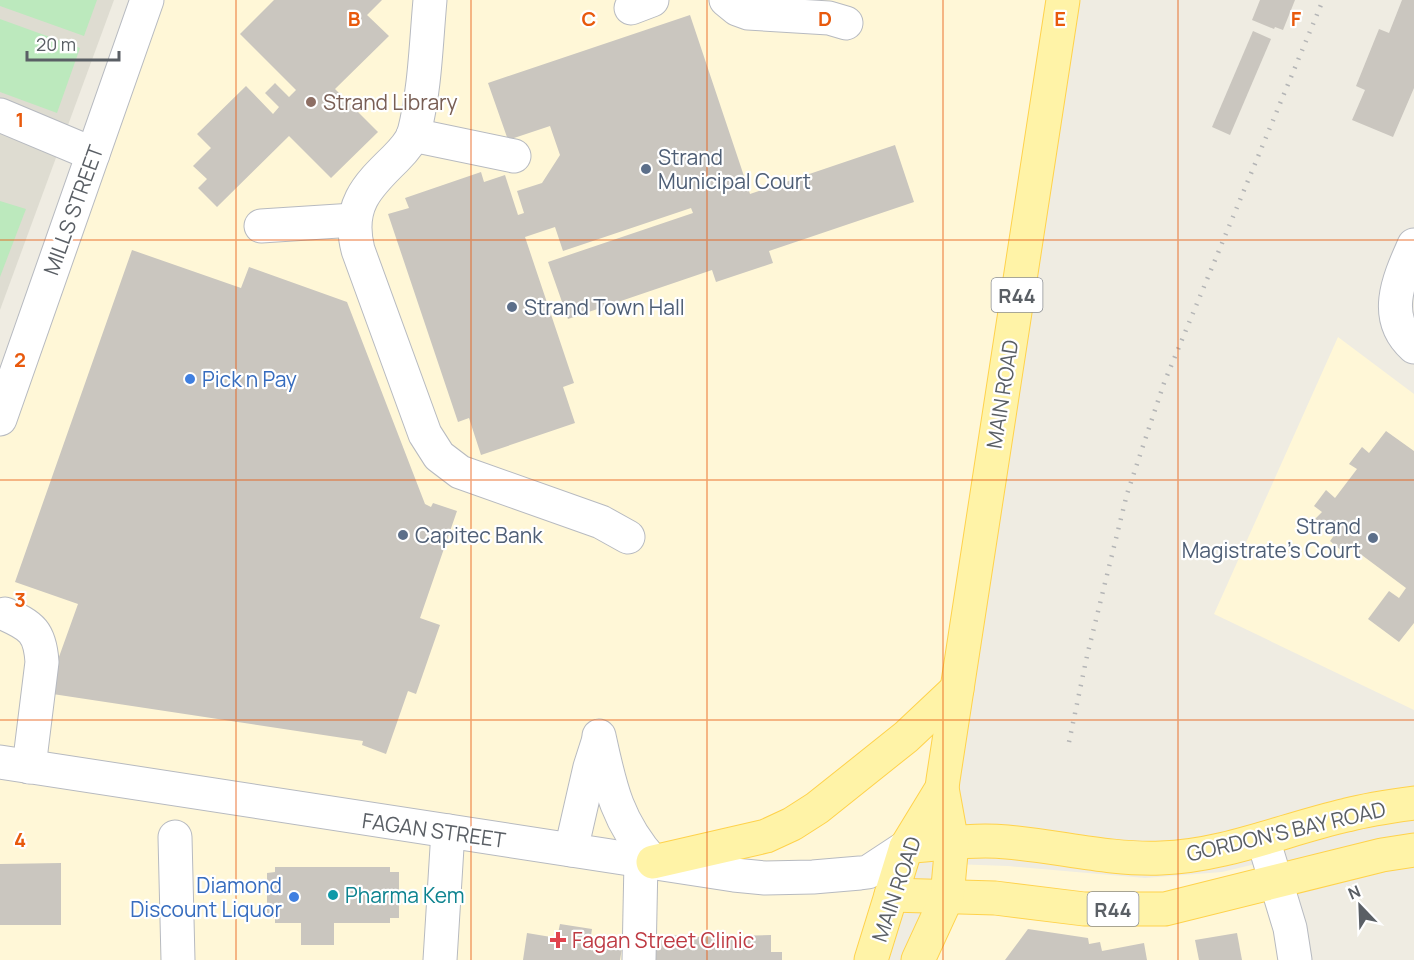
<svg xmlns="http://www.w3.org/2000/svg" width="1414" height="960" font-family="Manrope,sans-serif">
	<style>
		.commercial { fill: #fff7d7 }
		.education { fill: #dedcd1 }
		.green { fill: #bce9bd }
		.building { fill: #cac6bf }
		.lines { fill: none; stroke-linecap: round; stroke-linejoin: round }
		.minor-casing { stroke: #b7bac0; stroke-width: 35 }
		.major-casing { stroke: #ffd24b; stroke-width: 35 }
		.minor { stroke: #fff; stroke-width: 33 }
		.major { stroke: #fff3a7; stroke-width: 33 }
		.rail { stroke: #b4b5b6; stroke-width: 4.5; stroke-dasharray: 1.5 8; stroke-linecap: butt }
		.grid { fill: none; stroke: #e8590c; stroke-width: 1.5; stroke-opacity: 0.55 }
		.education-dot { fill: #8d6e63; stroke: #fff; stroke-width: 2 }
		.service-dot { fill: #5c6f8a; stroke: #fff; stroke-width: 2 }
		.shop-dot { fill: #3f7fe0; stroke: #fff; stroke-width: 2 }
		.culture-dot { fill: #0f9aa8; stroke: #fff; stroke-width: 2 }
		.health-dot { fill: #e0444e; stroke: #fff; stroke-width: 2 }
		.labels { text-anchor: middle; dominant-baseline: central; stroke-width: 4.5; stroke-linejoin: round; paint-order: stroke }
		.shield { fill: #fff; stroke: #8c8f93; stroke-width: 1.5 }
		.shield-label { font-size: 20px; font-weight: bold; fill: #5a5f65 }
		.education-label { font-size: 21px; fill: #785e54; stroke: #fff; text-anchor: start }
		.service-label { font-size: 21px; fill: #4e5e75; stroke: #fff; text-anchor: start }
		.street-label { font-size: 21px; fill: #5a5f65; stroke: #fff }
		.shop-label { font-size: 21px; fill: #366cbe; stroke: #fff; text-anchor: start }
		.culture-label { font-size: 21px; fill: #0d838f; stroke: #fff; text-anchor: start }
		.health-label { font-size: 21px; fill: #be3a42; stroke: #fff; text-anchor: start }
		.grid-label { font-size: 20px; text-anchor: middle; font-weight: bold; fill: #e8590c; stroke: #fff; stroke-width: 4.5; stroke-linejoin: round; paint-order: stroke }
	</style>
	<rect width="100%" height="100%" fill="#efece2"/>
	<g class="commercial">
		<polygon points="149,0 1064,0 958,689 870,960 0,960 0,430"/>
		<polygon points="1338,337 1414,394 1414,710 1214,614"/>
		<polygon points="1268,861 1293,960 920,960 952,864 1008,866 1145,878 1222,872"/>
	</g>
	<polygon class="education" points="0,0 114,0 0,310"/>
	<g class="green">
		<polygon points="0,0 97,0 84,36 0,6"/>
		<polygon points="0,19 80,48 57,113 0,92"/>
		<polygon points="0,201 26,209 0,277"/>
	</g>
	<g class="building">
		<polygon points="274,0 382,0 367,15 389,36 335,89 378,132 331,178 289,136 217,207 198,188 207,179 193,166 211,148 197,134 246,86 273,114 279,107 265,93 275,83 289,97 296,90 240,34"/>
		<polygon points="1260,0 1295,0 1283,30 1275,27 1274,29 1252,20"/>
		<polygon points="1402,0 1414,0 1414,88 1393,137 1352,120 1365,90 1356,86 1379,29 1389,33"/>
		<polygon points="690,15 750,194 895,145 914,202 769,251 773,263 716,282 712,270 568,319 548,262 693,213 691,208 563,251 555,227 525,237 574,383 563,387 575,423 481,455 469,418 458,422 388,214 409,208 405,198 481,172 484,182 505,175 518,215 524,213 517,191 542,183 560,155 550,126 508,140 488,83"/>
		<polygon points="1253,31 1271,39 1230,135 1212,127"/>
		<polygon points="132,250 241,288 249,267 347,302 425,504 431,507 433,503 457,511 420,618 440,625 416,694 408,691 386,754 362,745 363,741 46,693 78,604 15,582"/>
		<polygon points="1386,431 1414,451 1414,623 1399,642 1368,619 1389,591 1399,598 1406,588 1347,544 1342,551 1330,541 1335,534 1315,519 1322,512 1314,506 1326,490 1335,498 1357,469 1349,464 1362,447 1369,453"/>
		<polygon points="61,863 61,925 0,925 0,864"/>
		<polygon points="275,867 390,867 390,872 399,872 399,918 390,918 390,923 334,923 334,945 301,945 301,923 275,923 275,918 267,918 267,873 275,872"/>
		<polygon points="560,924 592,929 590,942 622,948 620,960 523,960 527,933 557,938"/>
		<polygon points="1028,929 1088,938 1089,944 1100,942 1102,951 1144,943 1147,960 1005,960"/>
		<polygon points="1237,933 1242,960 1199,960 1195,940"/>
		<polygon points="696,935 696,937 771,935 771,952 782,952 782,960 647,960 647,936"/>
	</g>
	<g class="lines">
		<defs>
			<g id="minor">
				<path d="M430,0C426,44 425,90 414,133C411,142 402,152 395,159C366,187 347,207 358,250L425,434L439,456L460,472L601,522L628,537"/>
				<polyline points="726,0 737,9 748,13 829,18 846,23"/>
				<polyline points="631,8 652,0"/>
				<polyline points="0,115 93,154"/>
				<polyline points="413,135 514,156"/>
				<polyline points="261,226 354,220"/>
				<path d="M1414,245C1399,279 1381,317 1414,347"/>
				<polyline points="0,419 147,0"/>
				<path d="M5,614C32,626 40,632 42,662L29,767"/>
				<path d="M599,736C610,787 617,822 653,862"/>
				<polyline points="0,762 734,875 765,878 813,877 860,873 868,872 906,847"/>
				<polyline points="175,837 178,960"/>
				<polyline points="1263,839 1290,928 1295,960"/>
				<polyline points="571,850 590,767 598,742"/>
				<polyline points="440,960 448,831"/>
				<polyline points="639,960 641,861"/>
			</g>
			<g id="major">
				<path d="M906,847C939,844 974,839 1007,842C1058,846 1108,860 1161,858C1225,856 1285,829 1347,815C1369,809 1391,806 1414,803"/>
				<polyline points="653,862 766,836 792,824 817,808 906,737 957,689"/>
				<polyline points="891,895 995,898 1084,909 1165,909 1382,855 1414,850"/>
				<polyline points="871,960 906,847 942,788"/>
				<polyline points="918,960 947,897 952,843 942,788 943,780 1063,0"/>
			</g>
		</defs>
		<use href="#minor" class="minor-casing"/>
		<use href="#major" class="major-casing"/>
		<use href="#minor" class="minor"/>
		<use href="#major" class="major"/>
		<polyline class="rail" points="1069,742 1087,656 1127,494 1164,383 1323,0"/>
	</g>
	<path class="grid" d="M236,0V960M471,0V960M707,0V960M943,0V960M1178,0V960M0,240H1414M0,480H1414M0,720H1414"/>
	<circle class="education-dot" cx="311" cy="102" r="6"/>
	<g class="service-dot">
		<circle cx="646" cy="169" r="6"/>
		<circle cx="512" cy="307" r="6"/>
		<circle cx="403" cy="535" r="6"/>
		<circle cx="1373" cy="538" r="6"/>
	</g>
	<g class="shop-dot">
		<circle cx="190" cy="379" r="6"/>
		<circle cx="294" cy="897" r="6"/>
	</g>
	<circle class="culture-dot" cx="333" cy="895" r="6"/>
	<path class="health-dot" d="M555 931h6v6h6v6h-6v6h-6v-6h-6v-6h6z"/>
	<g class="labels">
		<g class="shield">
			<rect x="991.5" y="278" width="51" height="34" rx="4.5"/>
			<rect x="1087.5" y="892" width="51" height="34" rx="4.5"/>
		</g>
		<g class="shield-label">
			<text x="1017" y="295">R44</text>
			<text x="1113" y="909">R44</text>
		</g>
		<g class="education-label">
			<text x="323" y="102">Strand Library</text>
		</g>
		<g class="service-label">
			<text x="658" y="157">Strand<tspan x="658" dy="24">Municipal Court</tspan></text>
			<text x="524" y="307">Strand Town Hall</text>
			<text x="1361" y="526" text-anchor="end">Strand<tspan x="1361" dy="24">Magistrate's Court</tspan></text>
			<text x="415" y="535">Capitec Bank</text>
		</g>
		<g class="street-label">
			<text transform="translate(73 210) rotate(-70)">MILLS STREET</text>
			<text transform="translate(1002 394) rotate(-81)">MAIN ROAD</text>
			<text transform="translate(434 830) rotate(8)">FAGAN STREET</text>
			<text transform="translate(1286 831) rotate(-13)">GORDON'S BAY ROAD</text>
			<text transform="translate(896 889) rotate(-71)">MAIN ROAD</text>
		</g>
		<g class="shop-label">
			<text x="202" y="379">Pick n Pay</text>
			<text x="282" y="885" text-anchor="end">Diamond<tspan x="282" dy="24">Discount Liquor</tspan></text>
		</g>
		<g class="culture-label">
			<text x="345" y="895">Pharma Kem</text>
		</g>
		<g class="health-label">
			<text x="572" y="940">Fagan Street Clinic</text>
		</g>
	</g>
	<g class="grid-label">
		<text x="354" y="26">B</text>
		<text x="589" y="26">C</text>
		<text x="825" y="26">D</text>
		<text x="1060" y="26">E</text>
		<text x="1296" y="26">F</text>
		<text x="20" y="127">1</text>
		<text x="20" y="367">2</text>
		<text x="20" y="607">3</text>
		<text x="20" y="847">4</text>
	</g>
	<g transform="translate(1360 906) rotate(337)" stroke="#ffffff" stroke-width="4.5" paint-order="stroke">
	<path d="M0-4.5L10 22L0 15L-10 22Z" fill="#5a5f65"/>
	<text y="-9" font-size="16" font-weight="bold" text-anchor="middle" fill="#5a5f65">N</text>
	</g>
	<path d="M27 51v9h92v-9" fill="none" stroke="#5a5f65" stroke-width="3"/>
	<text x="36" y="51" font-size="18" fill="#5a5f65" stroke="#ffffff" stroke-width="4.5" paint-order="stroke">20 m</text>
</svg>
